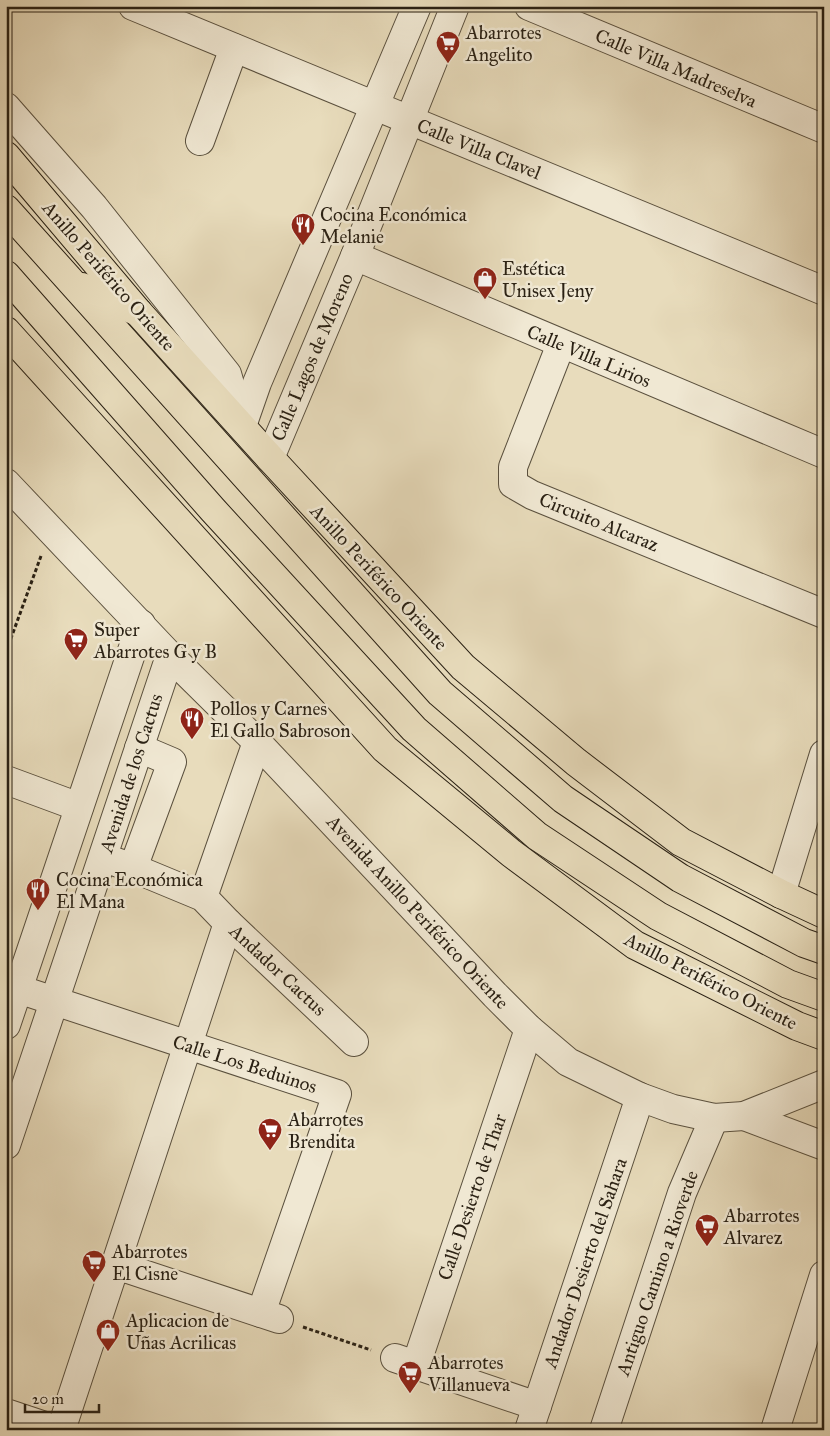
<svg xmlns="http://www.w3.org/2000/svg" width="830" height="1436" font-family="'IM FELL Great Primer',serif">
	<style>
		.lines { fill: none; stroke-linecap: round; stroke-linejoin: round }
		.minor-casing { stroke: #5a503e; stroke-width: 30 }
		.major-casing { stroke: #2a2114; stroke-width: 30 }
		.highway-casing { stroke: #2a2114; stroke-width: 30 }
		.path { stroke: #2a2114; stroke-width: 3; stroke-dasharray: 4 2.5; stroke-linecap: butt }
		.minor { stroke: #f0e8d3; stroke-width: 28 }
		.major { stroke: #e8dcbc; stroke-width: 28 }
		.highway { stroke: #e8dcbc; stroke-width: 28 }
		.labels { text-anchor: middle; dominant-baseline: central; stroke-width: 5; stroke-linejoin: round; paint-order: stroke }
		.poi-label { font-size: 19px; fill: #2a2114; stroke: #f0e8d3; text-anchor: start }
		.street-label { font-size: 19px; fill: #2a2114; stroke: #f0e8d3 }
	</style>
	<rect width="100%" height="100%" fill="#e8dcbc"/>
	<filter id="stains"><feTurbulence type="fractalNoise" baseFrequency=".004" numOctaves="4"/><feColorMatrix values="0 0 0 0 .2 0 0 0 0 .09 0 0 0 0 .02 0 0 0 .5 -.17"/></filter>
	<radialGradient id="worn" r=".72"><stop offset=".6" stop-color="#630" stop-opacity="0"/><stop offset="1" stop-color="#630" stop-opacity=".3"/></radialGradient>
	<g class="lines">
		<defs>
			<g id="minor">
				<polyline points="133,6 824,291"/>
				<polyline points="529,6 824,129"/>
				<polyline points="6,107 94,207 227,374 242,426"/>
				<polyline points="200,141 234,48"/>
				<polyline points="355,256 824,454"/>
				<polyline points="561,344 513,467 513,484 532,495 824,614"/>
				<polyline points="242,426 257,383 417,6"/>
				<polyline points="270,458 355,256 455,6"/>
				<polyline points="6,483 170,656 257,742 495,995 529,1029 568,1062 640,1097 673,1109 714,1118 744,1116 824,1084"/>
				<polyline points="6,780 79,807"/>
				<polyline points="116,862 133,868 172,762 139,748"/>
				<polyline points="133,868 203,897 228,923 354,1042"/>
				<polyline points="781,894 824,754"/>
				<polyline points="203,897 257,742"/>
				<polyline points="18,989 337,1094 261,1313"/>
				<polyline points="6,1025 141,624"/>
				<polyline points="744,1116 824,1146"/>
				<polyline points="6,1145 170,656"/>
				<polyline points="116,1265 279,1319"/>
				<polyline points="395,1358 537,1406"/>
				<polyline points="416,1365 529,1029"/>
				<polyline points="6,1413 57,1430"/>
				<polyline points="61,1430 228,923"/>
				<polyline points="529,1430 640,1097"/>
				<polyline points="604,1430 682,1193 714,1118"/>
				<polyline points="775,1430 824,1275"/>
			</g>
			<g id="major">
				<polyline points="6,156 138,312 270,458 463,667 576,762 681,842 781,894 824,914"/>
				<polyline points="6,331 385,749 511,853 635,945 797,1026 824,1036"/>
			</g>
			<g id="highway">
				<polyline points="6,209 440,693 563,799 680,878 804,943 824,950"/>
				<polyline points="6,275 213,510 414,729 537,836 658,916 788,984 824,997"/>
				<polyline points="82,287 138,312"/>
			</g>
		</defs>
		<use href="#minor" class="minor-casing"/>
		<use href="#major" class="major-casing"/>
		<use href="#highway" class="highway-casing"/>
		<g class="path">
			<polyline points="6,639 10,641 41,556"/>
			<polyline points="303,1327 371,1350"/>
		</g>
		<use href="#minor" class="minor"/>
		<use href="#major" class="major"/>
		<use href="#highway" class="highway"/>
	</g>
	<defs>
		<symbol id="supermarket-pin" viewBox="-11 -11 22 30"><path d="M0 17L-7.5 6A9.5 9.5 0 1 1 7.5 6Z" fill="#8f2418" stroke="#f0e8d3"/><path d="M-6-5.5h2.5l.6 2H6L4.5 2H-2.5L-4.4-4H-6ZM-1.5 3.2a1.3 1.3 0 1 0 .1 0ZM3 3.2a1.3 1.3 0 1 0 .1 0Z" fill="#fff"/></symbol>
		<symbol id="restaurant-pin" viewBox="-11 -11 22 30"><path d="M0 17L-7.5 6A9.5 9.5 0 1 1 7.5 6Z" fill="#8f2418" stroke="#f0e8d3"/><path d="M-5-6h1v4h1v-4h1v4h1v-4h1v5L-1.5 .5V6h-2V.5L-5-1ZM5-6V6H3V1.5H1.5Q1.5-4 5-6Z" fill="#fff"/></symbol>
		<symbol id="shop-pin" viewBox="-11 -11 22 30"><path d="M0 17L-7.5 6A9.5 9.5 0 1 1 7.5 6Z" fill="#8f2418" stroke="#f0e8d3"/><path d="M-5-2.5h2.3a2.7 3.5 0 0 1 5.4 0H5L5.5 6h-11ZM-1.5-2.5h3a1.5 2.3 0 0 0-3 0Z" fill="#fff"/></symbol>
	</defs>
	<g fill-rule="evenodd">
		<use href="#supermarket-pin" x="434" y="29" width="28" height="38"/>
		<use href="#restaurant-pin" x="289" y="211" width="28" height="38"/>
		<use href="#shop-pin" x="471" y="265" width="28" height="38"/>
		<use href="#supermarket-pin" x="62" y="626" width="28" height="38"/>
		<use href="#restaurant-pin" x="178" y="705" width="28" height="38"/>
		<use href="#restaurant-pin" x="24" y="876" width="28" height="38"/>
		<use href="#supermarket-pin" x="256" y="1116" width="28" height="38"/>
		<use href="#supermarket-pin" x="693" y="1212" width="28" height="38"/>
		<use href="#supermarket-pin" x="80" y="1248" width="28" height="38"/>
		<use href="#shop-pin" x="94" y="1317" width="28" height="38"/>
		<use href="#supermarket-pin" x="396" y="1359" width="28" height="38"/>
	</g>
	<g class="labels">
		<g class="poi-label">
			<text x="466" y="32">Abarrotes<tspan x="466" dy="22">Angelito</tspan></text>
			<text x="320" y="214">Cocina Económica<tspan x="320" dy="22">Melanie</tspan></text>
			<text x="502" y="268">Estética<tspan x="502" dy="22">Unisex Jeny</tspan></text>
			<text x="94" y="629">Super<tspan x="94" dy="22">Abarrotes G y B</tspan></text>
			<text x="210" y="708">Pollos y Carnes<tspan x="210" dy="22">El Gallo Sabroson</tspan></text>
			<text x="56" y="879">Cocina Económica<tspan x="56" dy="22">El Mana</tspan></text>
			<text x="288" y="1119">Abarrotes<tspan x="288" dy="22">Brendita</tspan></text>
			<text x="724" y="1215">Abarrotes<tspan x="724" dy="22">Alvarez</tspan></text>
			<text x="112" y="1251">Abarrotes<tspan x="112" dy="22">El Cisne</tspan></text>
			<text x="126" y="1320">Aplicacion de<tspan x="126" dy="22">Uñas Acrilicas</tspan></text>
			<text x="428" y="1362">Abarrotes<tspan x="428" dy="22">Villanueva</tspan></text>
		</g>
		<g class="street-label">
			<text transform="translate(676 68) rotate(23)">Calle Villa Madreselva</text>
			<text transform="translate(479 149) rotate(22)">Calle Villa Clavel</text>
			<text transform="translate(109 276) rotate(49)">Anillo Periférico Oriente</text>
			<text transform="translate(589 356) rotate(23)">Calle Villa Lirios</text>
			<text transform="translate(312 357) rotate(-67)">Calle Lagos de Moreno</text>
			<text transform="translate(599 522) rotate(22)">Circuito Alcaraz</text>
			<text transform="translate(379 577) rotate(47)">Anillo Periférico Oriente</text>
			<text transform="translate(131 773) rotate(-72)">Avenida de los Cactus</text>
			<text transform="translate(418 912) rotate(47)">Avenida Anillo Periférico Oriente</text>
			<text transform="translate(278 970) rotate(43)">Andador Cactus</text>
			<text transform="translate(711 981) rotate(27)">Anillo Periférico Oriente</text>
			<text transform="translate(245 1064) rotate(18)">Calle Los Beduinos</text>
			<text transform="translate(472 1197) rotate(-71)">Calle Desierto de Thar</text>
			<text transform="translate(585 1263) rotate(-71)">Andador Desierto del Sahara</text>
			<text transform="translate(657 1273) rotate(-71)">Antiguo Camino a Rioverde</text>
		</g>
	</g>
	<rect width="830" height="1436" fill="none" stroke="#e8dcbc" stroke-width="25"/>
	<rect x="8" y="8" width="815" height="1421" fill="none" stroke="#2a2114" stroke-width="2.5"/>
	<rect x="12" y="12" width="805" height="1411" fill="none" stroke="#2a2114"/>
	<path d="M25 1404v8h74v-8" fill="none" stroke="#2a2114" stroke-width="2.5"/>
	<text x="32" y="1404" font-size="15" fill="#2a2114" stroke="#f0e8d3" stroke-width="4" paint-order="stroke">20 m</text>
	<rect width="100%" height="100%" filter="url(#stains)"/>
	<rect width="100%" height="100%" fill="url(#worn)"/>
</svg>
